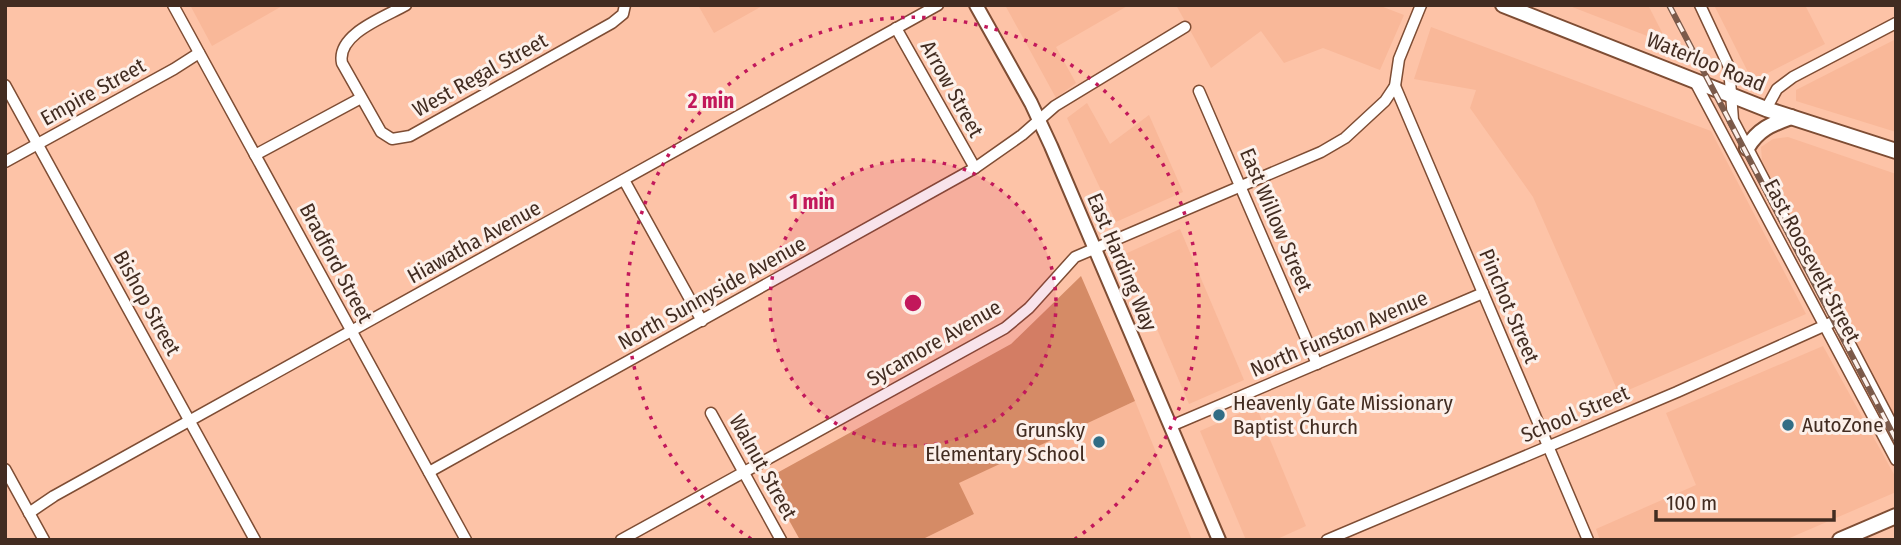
<svg xmlns="http://www.w3.org/2000/svg" width="1901" height="545" font-family="'Fira Sans Condensed',sans-serif">
	<style>
		.built { fill: #f9b899 }
		.green { fill: #d58b66 }
		.lines { fill: none; stroke-linecap: round; stroke-linejoin: round }
		.minor-casing { stroke: #7e4d34; stroke-width: 13 }
		.tertiary-casing { stroke: #7e4d34; stroke-width: 16 }
		.secondary-casing { stroke: #7e4d34; stroke-width: 18 }
		.minor { stroke: #fff; stroke-width: 10 }
		.tertiary { stroke: #fff; stroke-width: 12 }
		.secondary { stroke: #fff; stroke-width: 14 }
		.rail-casing { stroke: #7b5a4a; stroke-width: 6 }
		.rail { stroke: #fcf0ea; stroke-width: 3.5; stroke-dasharray: 10; stroke-linecap: butt }
		.ring { fill: none; stroke: #c2185b; stroke-width: 3.5; stroke-dasharray: 3.5 7 }
		.poi-dot { fill: #316d85; stroke: #fcf0ea; stroke-width: 2.5 }
		.labels { text-anchor: middle; dominant-baseline: central; stroke-width: 6; stroke-linejoin: round; paint-order: stroke }
		.street-label { font-size: 21px; fill: #422c21; stroke: #fcf0ea }
		.poi-label { font-size: 21px; fill: #422c21; stroke: #fcf0ea; text-anchor: start }
		.centre { fill: #c2185b; stroke: #fcf0ea; stroke-width: 3.5 }
		.ring-label { font-size: 21px; text-anchor: middle; font-weight: bold; fill: #c2185b; stroke: #fcf0ea; stroke-width: 6; stroke-linejoin: round; paint-order: stroke }
	</style>
	<rect width="100%" height="100%" fill="#fdc3a7"/>
	<g class="built">
		<polygon points="190,5 284,5 212,46"/>
		<polygon points="698,5 764,5 714,33"/>
		<polygon points="1005,5 1129,5 1056,47 1076,83 1056,98"/>
		<polygon points="1176,5 1378,5 1404,15 1380,70 1323,48 1284,63 1261,31 1211,68"/>
		<polygon points="1567,5 1648,5 1668,44"/>
		<polygon points="1714,5 1805,5 1825,44 1758,78 1749,74"/>
		<polygon points="1431,27 1711,131 1806,314 1619,394 1533,197 1470,108 1476,90 1414,79"/>
		<polygon points="1896,39 1896,132 1796,101 1796,90"/>
		<polygon points="1087,103 1110,144 1149,115 1183,192 1116,222 1067,118"/>
		<polygon points="1788,137 1896,174 1896,427 1762,161 1761,147 1773,139"/>
		<polygon points="1180,229 1244,380 1189,404 1125,254"/>
		<polygon points="1823,346 1896,478 1896,492 1785,540 1600,540 1596,529 1696,485 1666,413"/>
		<polygon points="1135,401 1192,540 921,540 974,514 958,483"/>
		<polygon points="1256,406 1306,526 1275,540 1246,540 1200,431"/>
	</g>
	<polygon class="green" points="1081,276 1135,401 959,483 974,514 921,540 800,540 766,479 1011,344"/>
	<g class="lines">
		<defs>
			<g id="minor">
				<polyline points="173,5 466,540"/>
				<path d="M406,5C385,17 336,34 342,63L381,132L392,139L410,136L612,23L623,14L625,5"/>
				<polyline points="1700,5 1729,67 1733,120 1896,432"/>
				<polyline points="896,28 975,168"/>
				<polyline points="1694,80 1896,460"/>
				<polyline points="5,85 255,540"/>
				<polyline points="1395,86 1588,540"/>
				<polyline points="1199,91 1317,364"/>
				<polyline points="1766,109 1777,89 1793,77 1896,23"/>
				<polyline points="255,155 361,98"/>
				<polyline points="5,162 174,69 199,53"/>
				<polyline points="624,180 702,321"/>
				<polyline points="711,413 781,540"/>
				<polyline points="1171,426 1483,293"/>
				<polyline points="5,469 44,540"/>
				<polyline points="429,472 975,168 1022,135 1055,106 1185,27"/>
				<polyline points="29,513 54,496 938,5"/>
				<polyline points="621,540 1005,328 1029,308 1075,257 1321,152 1345,138 1385,101 1395,86 1399,59 1421,5"/>
				<polyline points="1327,540 1677,392 1837,320"/>
			</g>
			<polyline id="tertiary" points="976,5 1031,103 1051,146 1219,540"/>
			<g id="secondary">
				<polyline points="1503,5 1766,109 1896,151"/>
				<path d="M1747,148C1758,129 1772,124 1791,117"/>
				<polyline points="1840,540 1896,516"/>
			</g>
		</defs>
		<use href="#minor" class="minor-casing"/>
		<use href="#tertiary" class="tertiary-casing"/>
		<use href="#secondary" class="secondary-casing"/>
		<use href="#minor" class="minor"/>
		<use href="#tertiary" class="tertiary"/>
		<use href="#secondary" class="secondary"/>
		<defs>
			<polyline id="rail" points="1669,5 1896,440"/>
		</defs>
		<use href="#rail" class="rail-casing"/>
		<use href="#rail" class="rail"/>
	</g>
	<circle cx="913" cy="303" r="143" fill="#c2185b" fill-opacity=".12"/>
	<g class="ring">
		<circle cx="913" cy="303" r="143"/>
		<path d="M751 539A286 286 0 1 1 1075 539"/>
	</g>
	<g class="poi-dot">
		<circle cx="1219" cy="415" r="7"/>
		<circle cx="1788" cy="425" r="7"/>
		<circle cx="1099" cy="442" r="7"/>
	</g>
	<g class="labels">
		<g class="street-label">
			<text transform="translate(1706 62) rotate(22)">Waterloo Road</text>
			<text transform="translate(480 75) rotate(-29)">West Regal Street</text>
			<text transform="translate(952 89) rotate(61)">Arrow Street</text>
			<text transform="translate(93 92) rotate(-29)">Empire Street</text>
			<text transform="translate(1276 220) rotate(67)">East Willow Street</text>
			<text transform="translate(474 242) rotate(-29)">Hiawatha Avenue</text>
			<text transform="translate(1812 261) rotate(62)">East Roosevelt Street</text>
			<text transform="translate(1122 262) rotate(67)">East Harding Way</text>
			<text transform="translate(336 263) rotate(62)">Bradford Street</text>
			<text transform="translate(712 293) rotate(-29)">North Sunnyside Avenue</text>
			<text transform="translate(147 303) rotate(61)">Bishop Street</text>
			<text transform="translate(1509 306) rotate(67)">Pinchot Street</text>
			<text transform="translate(1339 334) rotate(-23)">North Funston Avenue</text>
			<text transform="translate(934 343) rotate(-30)">Sycamore Avenue</text>
			<text transform="translate(1575 414) rotate(-23)">School Street</text>
			<text transform="translate(763 467) rotate(61)">Walnut Street</text>
		</g>
		<g class="poi-label">
			<text x="1233" y="403">Heavenly Gate Missionary<tspan x="1233" dy="24">Baptist Church</tspan></text>
			<text x="1802" y="425">AutoZone</text>
			<text x="1085" y="430" text-anchor="end">Grunsky<tspan x="1085" dy="24">Elementary School</tspan></text>
		</g>
	</g>
	<circle cx="913" cy="303" r="10" class="centre"/>
	<g class="ring-label">
		<text x="711" y="108">2 min</text>
		<text x="812" y="209">1 min</text>
	</g>
	<rect width="1901" height="545" fill="none" stroke="#422c21" stroke-width="14"/>
	<path d="M1656 510v10h178v-10" fill="none" stroke="#422c21" stroke-width="3.5"/>
	<text x="1666" y="510" font-size="21" fill="#422c21" stroke="#fcf0ea" stroke-width="5" paint-order="stroke">100 m</text>
</svg>
